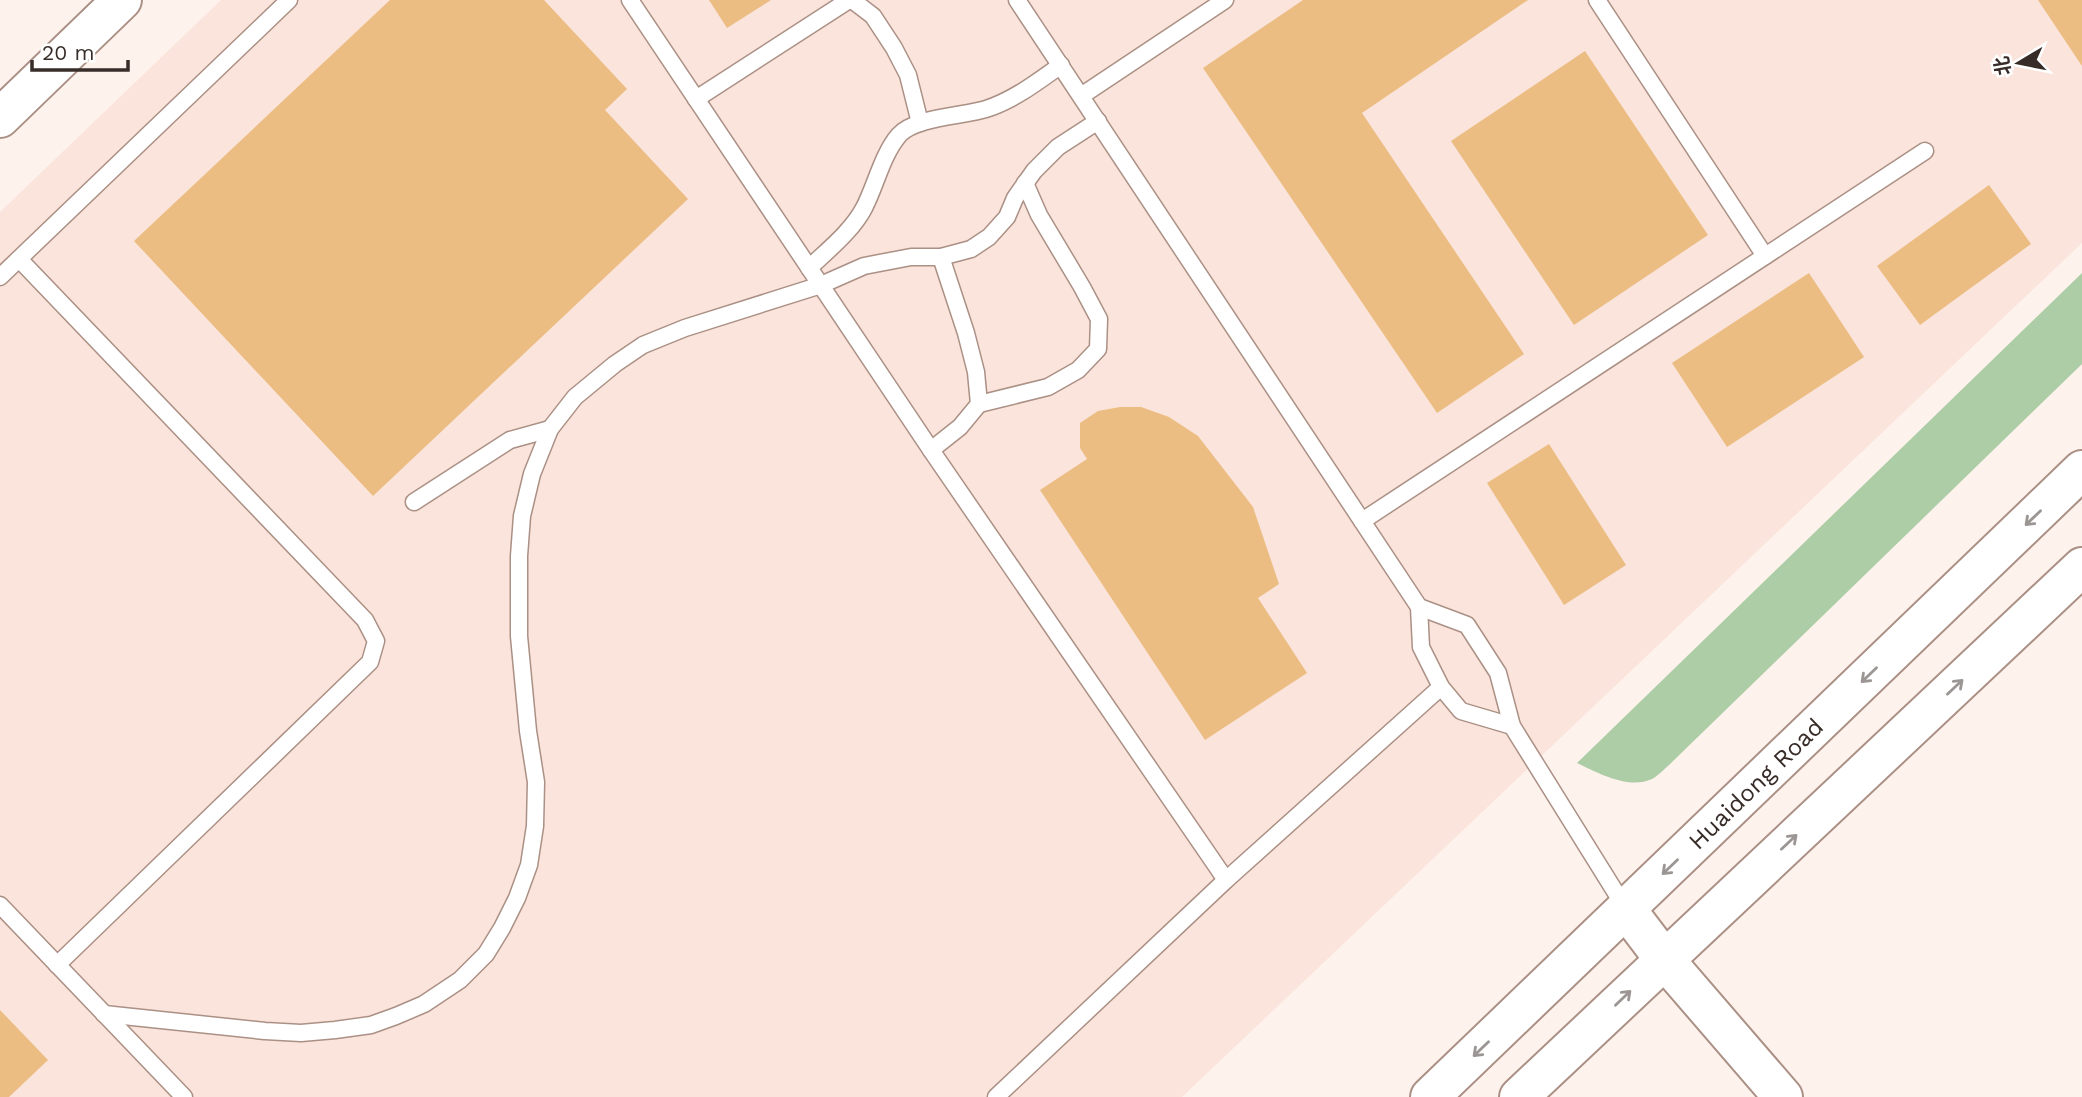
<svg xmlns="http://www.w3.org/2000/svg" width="2082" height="1097" font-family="'Work Sans','Noto Sans SC',sans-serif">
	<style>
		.built { fill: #fbe4db }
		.green { fill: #accda5 }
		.building { fill: #ebbd82 }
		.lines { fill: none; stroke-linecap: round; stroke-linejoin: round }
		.service-casing { stroke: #ab9085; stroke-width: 19 }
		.tertiary-casing { stroke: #ab9085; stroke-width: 42 }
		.secondary-casing { stroke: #ab9085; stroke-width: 42 }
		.service { stroke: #fff; stroke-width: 16 }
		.tertiary { stroke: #fff; stroke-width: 38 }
		.secondary { stroke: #fff; stroke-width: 38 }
		.oneway { stroke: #9b9694 }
		.labels { text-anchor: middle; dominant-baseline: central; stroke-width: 5; stroke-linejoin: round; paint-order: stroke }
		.street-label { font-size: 24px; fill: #372c28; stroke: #fff }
	</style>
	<rect width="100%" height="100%" fill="#fef2ed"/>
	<polygon class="built" points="221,0 2082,0 2082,243 1182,1097 0,1097 0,212"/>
	<path class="green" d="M2082,273V364L1669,765C1664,769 1658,776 1652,779C1629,790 1598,773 1577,763Z"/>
	<g class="building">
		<polygon points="390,0 544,0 627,89 605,110 688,199 373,496 134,241"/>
		<polygon points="709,0 771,0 727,28"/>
		<polygon points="1303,0 1528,0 1362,113 1524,354 1437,413 1203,68"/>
		<polygon points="2038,0 2082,0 2082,66"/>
		<polygon points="1585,51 1708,235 1574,325 1451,141"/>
		<polygon points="1989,185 2031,244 1920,325 1877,266"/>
		<polygon points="1809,273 1864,357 1727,447 1672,363"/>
		<polygon points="1120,407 1141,407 1169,417 1198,436 1253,507 1279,584 1258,598 1307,673 1205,740 1040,490 1087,459 1080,448 1080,423 1098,411"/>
		<polygon points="1549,444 1626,565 1564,605 1487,483"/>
		<polygon points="0,1010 48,1060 9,1097 0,1097"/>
	</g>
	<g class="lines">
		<defs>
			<g id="service">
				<polyline points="630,0 931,450 1226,880"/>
				<polyline points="852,0 873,16 894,48 908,75 920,123"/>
				<polyline points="1017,0 1419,607 1421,647 1441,687 1461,711 1512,726"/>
				<polyline points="1597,0 1765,256"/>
				<polyline points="1081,96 1225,0"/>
				<polyline points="696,99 849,0"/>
				<polyline points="19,259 365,620 376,641 370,662 57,965"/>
				<path d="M809,268C828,250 852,231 864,208C876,185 882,155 899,135C915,117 964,116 986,109C1014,100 1037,82 1061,65"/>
				<polyline points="0,277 289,0"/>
				<polyline points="979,404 1048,387 1078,370 1098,349 1099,319 1082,287 1039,215 1025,183"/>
				<polyline points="931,450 960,427 979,404 976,372 966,333 941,257"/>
				<polyline points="414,502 510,440 550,429"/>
				<polyline points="1362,521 1925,151"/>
				<polyline points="1419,607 1467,625 1498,673 1512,726 1626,909"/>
				<polyline points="0,905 184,1097"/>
				<polyline points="104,1014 265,1031 301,1033 335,1030 371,1025 396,1016 424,1004 460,980 486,954 502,928 517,898 529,865 535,826 536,782 528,731 519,636 519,556 522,516 532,474 550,429 575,397 615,364 643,345 685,328 821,285 864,266 911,257 941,257 971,249 989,237 1007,217 1015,198 1034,171 1058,147 1098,121"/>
				<polyline points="996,1097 1226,880 1441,687"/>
			</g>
			<g id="tertiary">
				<polyline points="0,118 122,0"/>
				<polyline points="1626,909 1664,959 1783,1097"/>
			</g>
			<g id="secondary">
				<polyline points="1430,1097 2082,470"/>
				<polyline points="1519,1097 2082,567"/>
			</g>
		</defs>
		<use href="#service" class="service-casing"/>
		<use href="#tertiary" class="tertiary-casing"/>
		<use href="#secondary" class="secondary-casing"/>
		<use href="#service" class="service"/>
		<use href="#tertiary" class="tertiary"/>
		<use href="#secondary" class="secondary"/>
	</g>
	<defs><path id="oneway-shaft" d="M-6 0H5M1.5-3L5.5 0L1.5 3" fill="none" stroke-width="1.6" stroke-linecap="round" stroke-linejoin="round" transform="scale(1.75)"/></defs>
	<g class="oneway">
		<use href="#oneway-shaft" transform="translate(2033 518) rotate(136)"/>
		<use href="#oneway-shaft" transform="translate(1869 675) rotate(136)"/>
		<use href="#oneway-shaft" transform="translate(1955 687) rotate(-43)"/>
		<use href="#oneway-shaft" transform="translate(1789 842) rotate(-43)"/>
		<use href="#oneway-shaft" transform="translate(1670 867) rotate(136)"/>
		<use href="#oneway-shaft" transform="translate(1623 998) rotate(-44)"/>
		<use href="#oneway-shaft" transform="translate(1481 1049) rotate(136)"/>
	</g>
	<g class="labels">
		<g class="street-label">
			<text transform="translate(1756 784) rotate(-44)">Huaidong Road</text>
		</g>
	</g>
	<g transform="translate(2019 63) rotate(260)" stroke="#ffffff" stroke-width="5" paint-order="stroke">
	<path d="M0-5L12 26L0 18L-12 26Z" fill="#372c28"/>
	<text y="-10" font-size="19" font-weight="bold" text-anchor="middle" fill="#372c28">北</text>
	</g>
	<path d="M32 60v10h96v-10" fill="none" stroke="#372c28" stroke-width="3.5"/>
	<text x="42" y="60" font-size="21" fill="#372c28" stroke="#ffffff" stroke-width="5" paint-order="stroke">20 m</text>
</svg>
